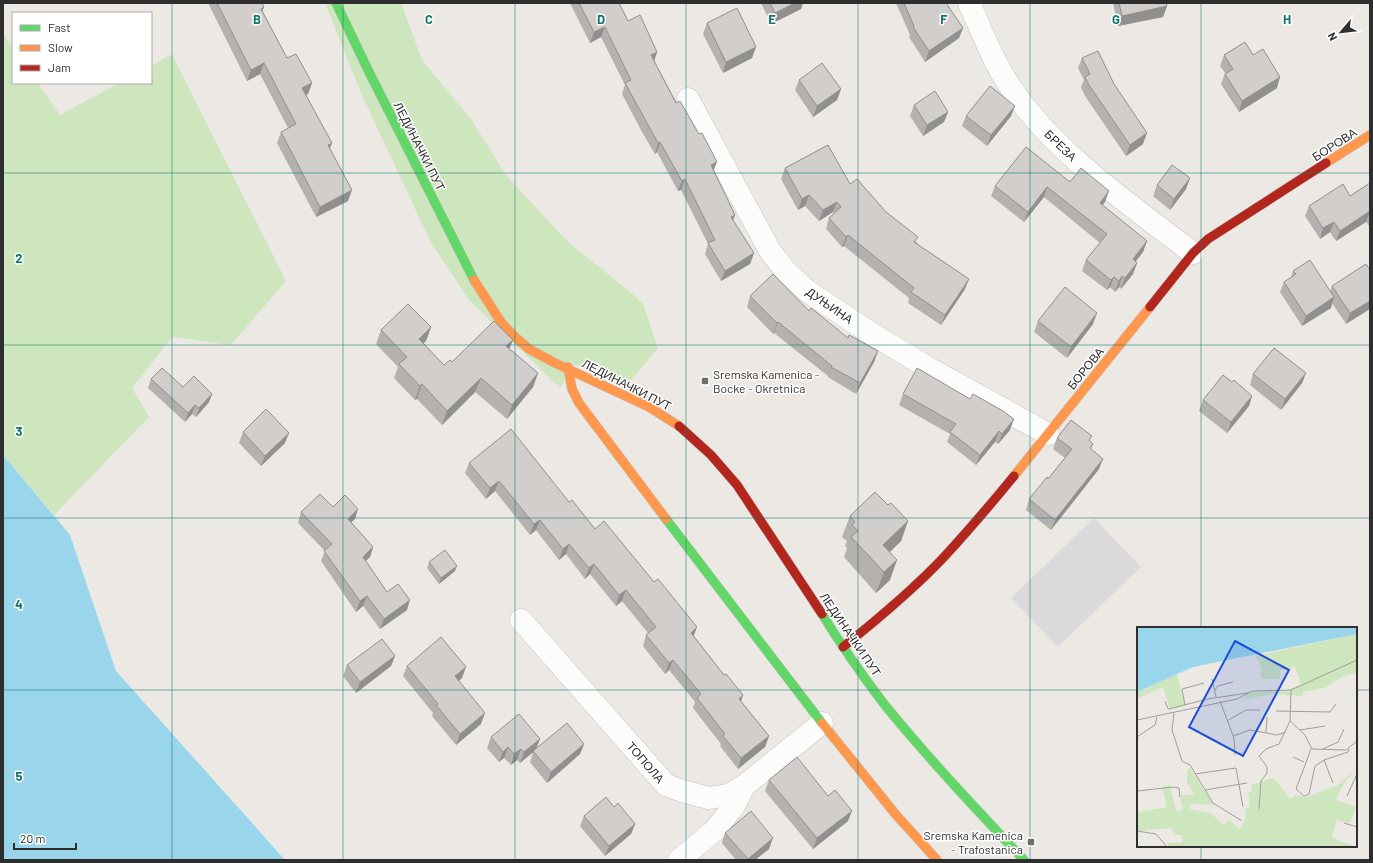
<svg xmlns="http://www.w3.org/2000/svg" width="1373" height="863" font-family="Barlow,sans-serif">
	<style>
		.industrial { fill: #dcd9db }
		.green { fill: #cee6be }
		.water { fill: #99d6ec }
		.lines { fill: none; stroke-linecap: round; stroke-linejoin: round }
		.street-casing { stroke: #c5c4c5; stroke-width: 23 }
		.fast-casing { stroke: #c5c4c5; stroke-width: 10 }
		.slow-casing { stroke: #c5c4c5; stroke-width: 10 }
		.jam-casing { stroke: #c5c4c5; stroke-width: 10 }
		.street { stroke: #fcfcfb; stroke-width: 22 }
		.fast { stroke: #63d668; stroke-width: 9 }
		.slow { stroke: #ff974d; stroke-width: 9 }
		.jam { stroke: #b3261e; stroke-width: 9 }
		.wall { fill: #b4b1af }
		.shaded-wall { fill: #92908e }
		.building { fill: #d1cecb; stroke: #92908e }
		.grid { fill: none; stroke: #0f766e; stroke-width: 1; stroke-opacity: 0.55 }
		.poi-dot { fill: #706f6e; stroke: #fff; stroke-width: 1.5 }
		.labels { text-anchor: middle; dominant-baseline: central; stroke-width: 3; stroke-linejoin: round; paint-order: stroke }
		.street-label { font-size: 12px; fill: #2e2e2e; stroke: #fff }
		.poi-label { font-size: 12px; fill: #2e2e2e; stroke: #fff; text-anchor: start }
		.inset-road { fill: none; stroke: #a09e9b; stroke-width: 1 }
		.view { fill: #1d4ed8; fill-opacity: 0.15; stroke: #1d4ed8; stroke-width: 2 }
		.inset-edge { fill: none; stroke: #2e2e2e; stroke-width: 2 }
		.grid-label { font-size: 13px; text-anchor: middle; font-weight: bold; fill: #0f766e; stroke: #fff; stroke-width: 3; stroke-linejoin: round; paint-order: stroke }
	</style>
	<rect width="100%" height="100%" fill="#ece8e4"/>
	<polygon class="industrial" points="1094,518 1141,567 1058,647 1011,598"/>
	<g class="green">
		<polygon points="325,3 401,3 422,60 471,119 506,175 566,240 643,303 658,348 629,383 574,365 560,388 469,300 431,243 360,91"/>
		<polygon points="3,33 13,48 13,83 38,83 60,115 119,83 151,83 151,66 172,54 286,281 231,345 172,337 132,388 149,417 54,515 3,455"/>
	</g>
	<polygon class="water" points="3,455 70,535 116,671 285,860 3,860"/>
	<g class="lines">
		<defs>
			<g id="street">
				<path d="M969,3C982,31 993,62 1011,88C1056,154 1130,205 1193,253"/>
				<polyline points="688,99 770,251 785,270 807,291 869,332 927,367 1048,434"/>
				<polyline points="521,620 666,785 682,791 709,798 728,795 744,786 822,723"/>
				<polyline points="679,860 714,831 734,806 744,786"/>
			</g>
			<g id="fast">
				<polyline points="336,3 369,72 474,280"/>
				<polyline points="666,519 822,723"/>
				<path d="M822,614C841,645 862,675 884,704C928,758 976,809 1024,860"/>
			</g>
			<g id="slow">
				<polyline points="1326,163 1370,135"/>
				<polyline points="474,280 501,322 514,336 529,349 555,363 649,407 679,426"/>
				<polyline points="568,367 572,389 579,403 666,519"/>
				<polyline points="1014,476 1150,307"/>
				<polyline points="822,723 897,816 937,860"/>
			</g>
			<g id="jam">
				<polyline points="1150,307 1193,253 1208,239 1326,163"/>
				<polyline points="679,426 711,455 737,485 822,614"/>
				<path d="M843,647C878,619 913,590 944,557C968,531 991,504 1014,476"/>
			</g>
		</defs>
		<use href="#street" class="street-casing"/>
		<use href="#fast" class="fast-casing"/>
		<use href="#slow" class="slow-casing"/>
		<use href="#jam" class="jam-casing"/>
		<use href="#street" class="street"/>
		<use href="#fast" class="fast"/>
		<use href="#slow" class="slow"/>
		<use href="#jam" class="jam"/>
	</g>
	<g class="wall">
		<polygon points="209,3 262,3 262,12 287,58 312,83 308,94 306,95 330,148 348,201 316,217 277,143 281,132 288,128 260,74 247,81 209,5"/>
		<polygon points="570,3 619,3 628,21 654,61 714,171 735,215 733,220 754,253 750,264 721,281 705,254 708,244 681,190 678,191 657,152 655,154 642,132 622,94 625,85 601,37 590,43"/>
		<polygon points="761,3 803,3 801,9 771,24"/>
		<polygon points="896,3 946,3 963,28 959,38 925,62 909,37 910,35"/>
		<polygon points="1113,3 1166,3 1167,6 1163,17 1118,26"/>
		<polygon points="707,23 756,47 752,58 723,73 703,34"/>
		<polygon points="1224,55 1253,55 1277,88 1239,112 1221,84 1225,73 1220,66"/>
		<polygon points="1082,58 1143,144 1126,156 1085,96 1081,87 1084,80 1078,68"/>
		<polygon points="799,80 841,89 837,100 813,117 795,90"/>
		<polygon points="914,105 948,112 944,122 923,136 910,116"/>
		<polygon points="966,116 1011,116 987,146 962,126"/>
		<polygon points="785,168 850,184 886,212 916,242 965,289 941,325 908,303 909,298 844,246 842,247 826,229 829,218 834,214 833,212 819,221 805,206 798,210 781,179"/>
		<polygon points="1190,178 1186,189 1170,210 1153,196 1157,185"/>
		<polygon points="1070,182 1105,202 1102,205 1147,241 1143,252 1135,262 1137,263 1133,274 1121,289 1119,287 1115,292 1110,287 1107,290 1082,271 1086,260 1100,243 1044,197 1024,222 991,196 995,186"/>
		<polygon points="1370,183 1370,227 1366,222 1336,241 1330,232 1320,239 1305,216 1309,206 1350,196"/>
		<polygon points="1370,270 1346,324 1332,303 1331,308 1302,326 1280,292 1284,282 1291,277 1293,271 1330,291 1332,286"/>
		<polygon points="750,296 809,311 848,338 878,351 874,362 856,394 828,377 828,376 774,333 773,334 747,307"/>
		<polygon points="1038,321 1093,324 1067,358 1034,332"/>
		<polygon points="431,327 426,341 423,343 444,365 513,340 509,349 538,373 533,387 507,419 475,392 442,425 417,399 415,400 394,378 398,367 376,344 381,330"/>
		<polygon points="1306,373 1302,383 1281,410 1250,385 1253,374"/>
		<polygon points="151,379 183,387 212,394 209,402 196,417 192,414 185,422 148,388"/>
		<polygon points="903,394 1010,430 998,444 995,442 976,465 947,442 950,434 899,405"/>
		<polygon points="1252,396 1249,406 1227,433 1199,411 1203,400"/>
		<polygon points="243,432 285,443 261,466 239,443"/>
		<polygon points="1057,438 1091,441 1093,444 1091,449 1099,469 1051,530 1026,510 1029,499 1048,479 1065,458 1053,449"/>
		<polygon points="469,463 569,502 595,529 694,636 724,675 743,695 741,701 769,736 765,747 738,769 720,746 721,744 693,708 695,702 669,670 665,674 643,646 646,635 648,633 622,601 616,606 590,574 585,579 566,554 559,560 536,530 530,535 495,491 486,499 465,473"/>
		<polygon points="888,505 908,521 901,541 890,552 890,580 876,593 844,557 847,548 845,546 847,541 842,537 850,516"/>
		<polygon points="333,507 355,519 351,522 373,547 370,557 366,561 387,592 407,610 380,629 363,606 356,612 321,561 325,551 298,523 301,512"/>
		<polygon points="429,562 455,571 439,584 427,568"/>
		<polygon points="395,656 391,666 356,693 343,676 347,665"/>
		<polygon points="407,666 462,678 459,681 481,724 456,745 432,716 433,713 403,676"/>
		<polygon points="491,737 536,749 584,744 580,754 547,783 530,762 533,752 520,763 517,760 511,765 504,758 499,762 487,748"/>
		<polygon points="769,780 848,821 813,849 765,791"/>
		<polygon points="614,807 635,824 631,834 605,856 580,826 584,816"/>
		<polygon points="725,833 769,849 755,860 736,860 722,843"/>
	</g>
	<g class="shaded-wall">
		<polygon points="795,3 803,3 801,9 771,24 775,13"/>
		<polygon points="1167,6 1163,17 1118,26 1122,16"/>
		<polygon points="264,7 260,18 261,9"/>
		<polygon points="605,27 601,37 590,43 594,32"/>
		<polygon points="963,28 959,38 925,62 929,51"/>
		<polygon points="756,47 752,58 723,73 726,62"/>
		<polygon points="657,52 654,62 651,55"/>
		<polygon points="264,63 260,74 247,81 251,70"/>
		<polygon points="1280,77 1277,88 1239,112 1242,101"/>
		<polygon points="312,83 308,94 299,99 302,88"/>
		<polygon points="841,89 837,100 813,117 817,106"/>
		<polygon points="1015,106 1011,116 987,146 991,135"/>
		<polygon points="948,112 944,122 923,136 927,125"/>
		<polygon points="1147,133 1143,144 1126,156 1130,145"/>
		<polygon points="660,142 657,152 655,154 658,143"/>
		<polygon points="332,143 328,154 328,145"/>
		<polygon points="717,162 713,172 711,165"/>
		<polygon points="1190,178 1186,189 1170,210 1174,199"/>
		<polygon points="685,179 681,190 678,191 682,181"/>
		<polygon points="1047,187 1044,197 1024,222 1028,212"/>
		<polygon points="352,190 348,201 316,217 320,207"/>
		<polygon points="1109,191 1105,202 1096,214 1100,203"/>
		<polygon points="809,195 805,206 798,210 802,199"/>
		<polygon points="837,202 833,212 819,221 823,210"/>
		<polygon points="1370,211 1366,222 1336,241 1340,231"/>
		<polygon points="735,215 731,226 731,217"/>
		<polygon points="1334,222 1330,232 1320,239 1323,228"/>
		<polygon points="848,235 844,246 842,247 846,237"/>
		<polygon points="1147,241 1143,252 1129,270 1133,259"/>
		<polygon points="754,253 750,264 721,281 725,271"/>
		<polygon points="1137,263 1133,274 1121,289 1125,278"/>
		<polygon points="1122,276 1119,287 1115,292 1119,281"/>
		<polygon points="1114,277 1110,287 1107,290 1111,280"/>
		<polygon points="969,279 965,289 941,325 945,315"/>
		<polygon points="1334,297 1331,308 1302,326 1306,316"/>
		<polygon points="1370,301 1370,309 1346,324 1350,313"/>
		<polygon points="1097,313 1093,324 1067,358 1071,347"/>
		<polygon points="778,322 774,333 773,334 777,323"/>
		<polygon points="431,327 426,341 413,353 419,339"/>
		<polygon points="513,340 507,354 506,346"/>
		<polygon points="878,351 874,362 856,394 860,383"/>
		<polygon points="538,373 533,387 507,419 512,405"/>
		<polygon points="1306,373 1302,383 1281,410 1285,399"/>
		<polygon points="481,378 475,392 442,425 447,411"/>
		<polygon points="422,384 417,399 415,400 420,386"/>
		<polygon points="212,394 209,402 196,417 199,408"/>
		<polygon points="1252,396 1249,406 1227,433 1231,422"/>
		<polygon points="195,405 192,414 185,422 188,413"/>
		<polygon points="1014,419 1010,430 998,444 1002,434"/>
		<polygon points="999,431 995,442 976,465 980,455"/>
		<polygon points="289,433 285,443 261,466 265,456"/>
		<polygon points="1103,459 1099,469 1051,530 1055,520"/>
		<polygon points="499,481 495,491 486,499 490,488"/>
		<polygon points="358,509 355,519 344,529 348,519"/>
		<polygon points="540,520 536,530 530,535 534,524"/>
		<polygon points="908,521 901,541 876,565 883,545"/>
		<polygon points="569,544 566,554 559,560 563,549"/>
		<polygon points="373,547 370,557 359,567 363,557"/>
		<polygon points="897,560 890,580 876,593 884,572"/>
		<polygon points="594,564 590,574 585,579 589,568"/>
		<polygon points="457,566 455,571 439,584 441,578"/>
		<polygon points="626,590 622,601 616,606 619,595"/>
		<polygon points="367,596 363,606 356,612 360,601"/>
		<polygon points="410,600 407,610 380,629 384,619"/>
		<polygon points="697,627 693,638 691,633"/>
		<polygon points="395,656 391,666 356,693 360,682"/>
		<polygon points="673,660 669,670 665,674 669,663"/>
		<polygon points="466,667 462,678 451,687 455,676"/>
		<polygon points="743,695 740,705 739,699"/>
		<polygon points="485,713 481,724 456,745 460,734"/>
		<polygon points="769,736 765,747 738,769 741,758"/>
		<polygon points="540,739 536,750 520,763 524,752"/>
		<polygon points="584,744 580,754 547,783 551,772"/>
		<polygon points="508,747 504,758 499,762 503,752"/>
		<polygon points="521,749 517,760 511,765 514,754"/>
		<polygon points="852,811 848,821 813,849 817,838"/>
		<polygon points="635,824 631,834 605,856 609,846"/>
		<polygon points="773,838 769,849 755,860 747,860"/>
	</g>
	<g class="building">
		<polygon points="217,3 262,3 264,7 261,9 287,58 296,54 312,83 302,88 332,143 328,145 352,190 320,207 281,132 296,124 264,63 251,70"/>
		<polygon points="579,3 619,3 628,21 640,15 657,52 651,55 676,103 680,101 699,134 702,133 717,162 711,165 735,215 731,217 754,253 725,271 708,243 715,240 685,179 682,181 660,142 658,143 646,121 625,83 631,80 605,27 594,32"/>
		<polygon points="770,3 795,3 775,13"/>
		<polygon points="904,3 946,3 963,28 929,51 913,27 914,26"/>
		<polygon points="1119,3 1166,3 1167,6 1122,16"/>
		<polygon points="737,8 756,47 726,62 707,23"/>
		<polygon points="1245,42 1253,55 1263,49 1280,77 1242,101 1225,74 1233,69 1224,55"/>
		<polygon points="1098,51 1114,84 1147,133 1130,145 1089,85 1085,77 1090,74 1082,58"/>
		<polygon points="822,63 841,89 817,106 799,80"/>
		<polygon points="990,86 1015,106 991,135 966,116"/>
		<polygon points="935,91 948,112 927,125 914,105"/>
		<polygon points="828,145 850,184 857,179 886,212 918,237 914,242 969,279 945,315 911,292 914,288 848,235 846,237 829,218 841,207 837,202 823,210 809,195 802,199 785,168"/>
		<polygon points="1026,147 1070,182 1081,168 1109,191 1100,203 1147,241 1133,259 1137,263 1125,278 1122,276 1119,281 1114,277 1111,280 1086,260 1107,234 1047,187 1028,212 995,186"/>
		<polygon points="1172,165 1190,178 1174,199 1157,185"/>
		<polygon points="1370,183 1370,211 1340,231 1334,222 1323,228 1309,206 1343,184 1350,196"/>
		<polygon points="1310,260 1334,297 1306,316 1284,282 1296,274 1293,271"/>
		<polygon points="1366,264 1370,270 1370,301 1350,313 1332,286"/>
		<polygon points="773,274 809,311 811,308 848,338 849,335 878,351 860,383 831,367 832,366 778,322 777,323 750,296"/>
		<polygon points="1065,287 1097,313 1071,347 1038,321"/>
		<polygon points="408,304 431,327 419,339 444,365 450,360 452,362 494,321 513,340 506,346 538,373 512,405 481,378 447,411 422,384 420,386 399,364 407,357 381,330"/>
		<polygon points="1274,348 1306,373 1285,399 1253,374"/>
		<polygon points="162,368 183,387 194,376 212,394 199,408 195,405 188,413 151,379"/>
		<polygon points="917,368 970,399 973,394 1003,411 1014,419 1002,434 999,431 980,455 950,432 956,424 903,394"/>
		<polygon points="1223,375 1232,382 1234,380 1252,396 1231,422 1203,400"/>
		<polygon points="266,409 289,433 265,456 243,432"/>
		<polygon points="1071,420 1092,436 1089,440 1093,444 1090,448 1103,459 1055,520 1029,499 1047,477 1048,479 1072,449 1057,438"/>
		<polygon points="511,429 569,502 572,500 595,529 604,521 654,582 658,579 697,627 691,633 724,675 726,674 743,695 739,699 769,736 741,758 723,736 725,734 697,698 701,694 673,660 669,663 646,635 656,627 626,590 619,595 594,564 589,568 569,544 563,549 540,520 534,524 499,481 490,488 469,463"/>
		<polygon points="875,492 888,505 891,503 908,521 883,545 897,560 884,572 851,537 858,531 852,525 855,522 850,516"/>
		<polygon points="320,494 333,507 345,495 358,509 348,519 373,547 363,557 387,592 398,584 410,600 384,619 367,596 360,601 324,551 332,544 301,512"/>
		<polygon points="445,550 457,566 441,578 429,562"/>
		<polygon points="441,637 466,667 455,676 485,713 460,734 436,705 438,704 407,666"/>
		<polygon points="382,639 395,656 360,682 347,665"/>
		<polygon points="519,714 540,739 524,752 521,749 514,754 508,747 503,752 491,737"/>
		<polygon points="567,723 584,744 551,772 533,751"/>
		<polygon points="797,757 828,796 835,790 852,811 817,838 769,780"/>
		<polygon points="606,797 614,807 618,803 635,824 609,846 584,816"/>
		<polygon points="751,811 773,838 748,859 725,833"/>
	</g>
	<path class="grid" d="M172,3V860M343,3V860M515,3V860M686,3V860M858,3V860M1030,3V860M1201,3V628M3,173H1370M3,345H1370M3,518H1370M3,690H1138M1356,690H1370M1201,846V860"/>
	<g class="poi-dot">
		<rect x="701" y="377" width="8" height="8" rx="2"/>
		<rect x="1027" y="838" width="8" height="8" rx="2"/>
	</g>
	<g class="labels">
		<g class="street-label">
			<text transform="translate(1334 144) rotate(-33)">БОРОВА</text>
			<text transform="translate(1061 145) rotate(44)">БРЕЗА</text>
			<text transform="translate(420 146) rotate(63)">ЛЕДИНАЧКИ ПУТ</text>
			<text transform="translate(830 305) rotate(35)">ДУЊИНА</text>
			<text transform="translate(1085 368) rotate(-51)">БОРОВА</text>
			<text transform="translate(627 384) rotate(27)">ЛЕДИНАЧКИ ПУТ</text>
			<text transform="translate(851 634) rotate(56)">ЛЕДИНАЧКИ ПУТ</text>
			<text transform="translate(646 762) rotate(49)">ТОПОЛА</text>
		</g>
		<g class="poi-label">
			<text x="713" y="374">Sremska Kamenica -<tspan x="713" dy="14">Bocke - Okretnica</tspan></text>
			<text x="1023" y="835" text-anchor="end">Sremska Kamenica<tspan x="1023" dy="14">- Trafostanica</tspan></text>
		</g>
	</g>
	<g transform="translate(1137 627)">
		<rect width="220" height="220" fill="#ece8e4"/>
		<path d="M220,7V46L207,49L187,61L166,65V69L134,67L108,73L109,65L151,63L164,57L158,40L143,43V52H125L123,46L125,42L118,29ZM40,47L48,79L33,83L26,60L0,72V65ZM53,141L77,178L54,177L52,182L74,186L86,198L92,193L103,202L109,191L108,182L113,179L111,165H115L114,158L137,151L153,172L158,168L169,170L201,158L218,143L206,158L199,173L219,180L213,196L199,193L195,211L220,220H32L30,216L46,215L44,208H37L34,201L1,204L0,185L30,180L25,160L33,158L39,184L46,183L43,169L57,167L50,155V143Z" fill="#cee6be"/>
		<path d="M0,0H220V7L56,40L0,65Z" fill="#99d6ec"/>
		<path class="inset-road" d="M75,52L79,70M78,63L81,59L96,55M154,63L153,94L168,108L175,122L209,123L220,114M28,74L31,82L71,72L110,66M83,74L97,111L98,128M48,78L45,62L67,56M139,84L193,85L199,77M37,86L35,103L45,134L53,138L76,176L105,194M0,93L100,72L115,64L154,63L220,33M90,94L109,83H123M163,103L188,99M129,105L130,90M96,109L113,103L140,108L149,105M0,110L18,98L20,90M174,122L159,162L167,169L172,167L178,139L187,133L211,125L212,122M186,122L201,115L207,102M156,130L167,135M187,133L196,156M58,147L99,141L106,180M68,163L110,156M0,164L36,160L42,161L43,170M210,169L220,147M122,182L124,154L130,146V140L122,129L129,122L142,117L153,94M207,196L220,200M0,204L19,207L30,220"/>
		<path class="view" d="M98,14L152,43L106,129L52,100Z"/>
		<rect width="220" height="220" class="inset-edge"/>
	</g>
	<g class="grid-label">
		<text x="257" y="24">B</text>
		<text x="429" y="24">C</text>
		<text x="601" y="24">D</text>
		<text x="772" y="24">E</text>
		<text x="944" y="24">F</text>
		<text x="1116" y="24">G</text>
		<text x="1287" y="24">H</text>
		<text x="19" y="263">2</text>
		<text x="19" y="436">3</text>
		<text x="19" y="609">4</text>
		<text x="19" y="781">5</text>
	</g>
	<rect width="1373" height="863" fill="none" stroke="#2e2e2e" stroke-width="8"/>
	<rect x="12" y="12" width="140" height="72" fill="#ffffff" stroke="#ababab"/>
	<rect x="20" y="25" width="20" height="6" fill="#63d668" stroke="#ababab"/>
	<text x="48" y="32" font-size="12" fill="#2e2e2e">Fast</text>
	<rect x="20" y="45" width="20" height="6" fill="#ff974d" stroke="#ababab"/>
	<text x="48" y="52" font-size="12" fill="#2e2e2e">Slow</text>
	<rect x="20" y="65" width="20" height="6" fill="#b3261e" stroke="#ababab"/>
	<text x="48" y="72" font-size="12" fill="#2e2e2e">Jam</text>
	<g transform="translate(1341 32) rotate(242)" stroke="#ffffff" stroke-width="3" paint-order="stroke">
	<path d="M0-3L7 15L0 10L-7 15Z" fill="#2e2e2e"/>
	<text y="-6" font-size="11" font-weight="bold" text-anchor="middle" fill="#2e2e2e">N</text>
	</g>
	<path d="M14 843v6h62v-6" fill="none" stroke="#2e2e2e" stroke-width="2"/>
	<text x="20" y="843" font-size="12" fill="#2e2e2e" stroke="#ffffff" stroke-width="3" paint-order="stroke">20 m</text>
</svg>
